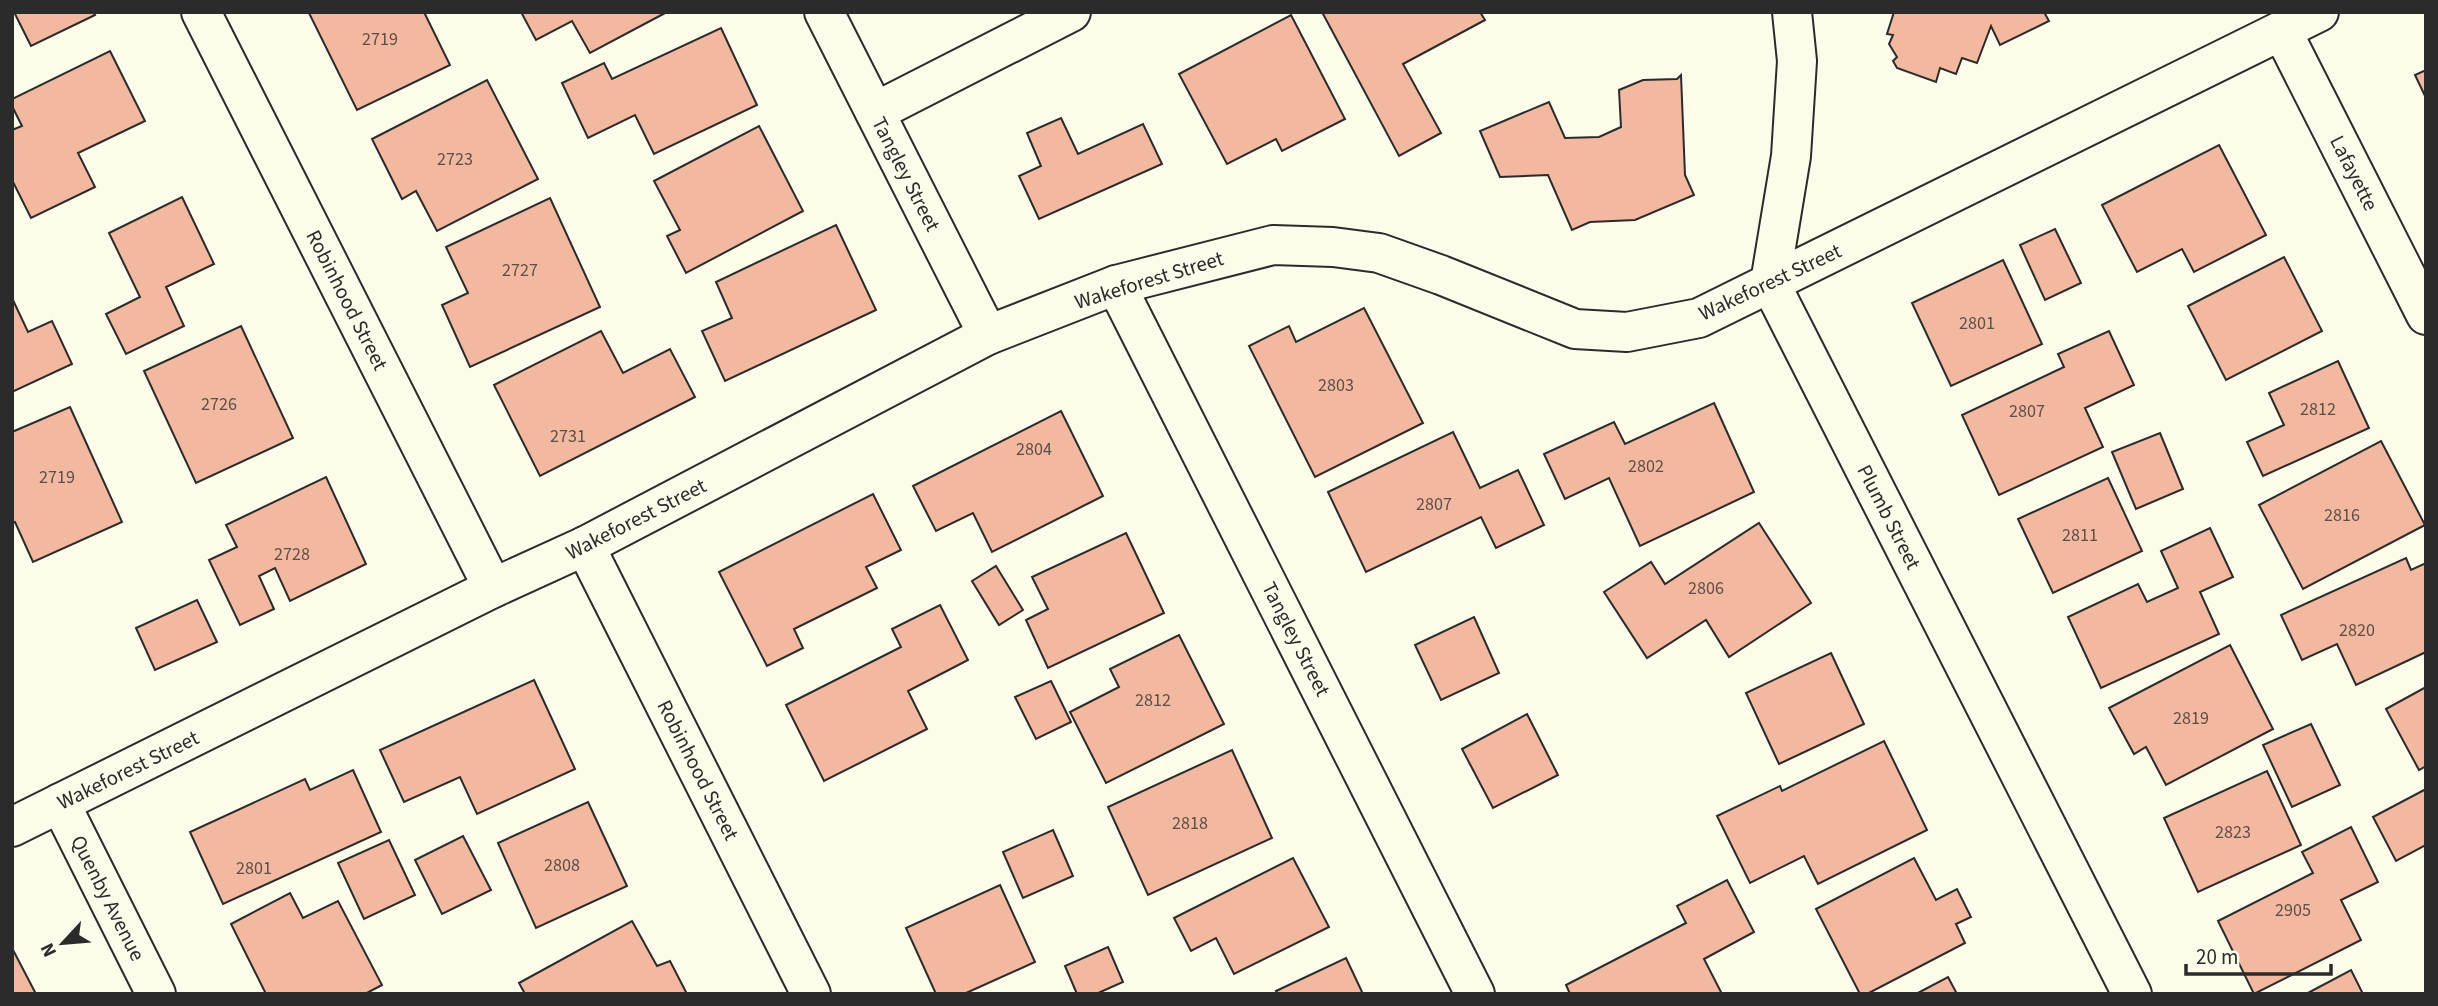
<svg xmlns="http://www.w3.org/2000/svg" width="2438" height="1006" font-family="'Source Sans 3',sans-serif">
	<style>
		.building { fill: #f2b8a0; stroke: #2b2b2b; stroke-width: 2 }
		.lines { fill: none; stroke-linecap: round; stroke-linejoin: round }
		.minor-casing { stroke: #2b2b2b; stroke-width: 42 }
		.minor { stroke: #fdfbea; stroke-width: 38 }
		.labels { text-anchor: middle; dominant-baseline: central; stroke-width: 5; stroke-linejoin: round; paint-order: stroke }
		.number-label { font-size: 18px; fill: #5d4e48 }
		.street-label { font-size: 21px; fill: #2b2b2b; stroke: #fdfbea }
	</style>
	<rect width="100%" height="100%" fill="#fdfbea"/>
	<g class="building">
		<polygon points="14,12 93,12 95,15 31,46"/>
		<polygon points="424,12 450,65 357,110 309,13"/>
		<polygon points="521,12 667,12 590,53 572,21 536,40"/>
		<polygon points="1322,12 1480,12 1485,20 1403,64 1441,133 1399,156"/>
		<polygon points="1894,12 2044,12 2049,21 2000,45 1991,26 1977,63 1962,58 1956,74 1940,68 1936,82 1897,68 1893,61 1897,57 1889,44 1893,35 1887,34"/>
		<polygon points="1291,15 1345,119 1282,151 1276,139 1227,164 1179,74"/>
		<polygon points="721,28 757,105 654,154 635,115 588,138 562,83 604,63 612,79"/>
		<polygon points="110,51 145,121 78,153 95,187 31,218 12,180 12,130 22,126 12,106 12,99"/>
		<polygon points="2426,70 2426,98 2415,75"/>
		<polygon points="1681,75 1685,175 1694,195 1635,220 1590,222 1572,230 1548,175 1500,177 1480,131 1549,102 1565,138 1599,137 1621,127 1619,90 1643,80 1677,79"/>
		<polygon points="487,80 538,179 437,231 416,191 402,199 372,139"/>
		<polygon points="1061,118 1078,154 1143,124 1162,164 1039,219 1019,176 1041,166 1027,133"/>
		<polygon points="759,126 803,211 686,273 667,236 680,230 654,181"/>
		<polygon points="2219,145 2266,235 2194,272 2182,249 2137,272 2102,205"/>
		<polygon points="182,197 214,264 166,287 184,326 126,354 106,314 140,297 109,233"/>
		<polygon points="550,198 600,307 470,367 442,305 468,293 446,247"/>
		<polygon points="836,225 876,310 725,381 702,331 732,318 716,282"/>
		<polygon points="2055,229 2081,283 2045,300 2020,245"/>
		<polygon points="2284,257 2322,331 2226,380 2188,306"/>
		<polygon points="2003,260 2042,344 1951,386 1912,303"/>
		<polygon points="12,298 28,332 52,321 72,364 12,392"/>
		<polygon points="1364,308 1423,423 1315,477 1249,346 1289,326 1296,342"/>
		<polygon points="241,326 293,438 196,483 144,371"/>
		<polygon points="601,331 623,373 670,349 695,397 540,476 494,385"/>
		<polygon points="2109,331 2134,385 2085,408 2103,447 1999,495 1962,415 2064,367 2058,354"/>
		<polygon points="2338,361 2369,428 2263,476 2247,442 2284,425 2269,393"/>
		<polygon points="1714,403 1754,492 1640,546 1609,478 1565,499 1544,454 1614,422 1625,444"/>
		<polygon points="70,407 122,522 33,562 15,522 12,523 12,432"/>
		<polygon points="1061,411 1103,496 992,552 973,513 936,531 913,486"/>
		<polygon points="1453,432 1480,488 1518,470 1544,525 1496,548 1481,517 1366,572 1328,492"/>
		<polygon points="2160,433 2183,489 2136,509 2112,452"/>
		<polygon points="2381,441 2425,525 2303,589 2259,505"/>
		<polygon points="326,477 366,564 290,601 275,568 259,576 274,609 240,625 209,560 237,547 226,525"/>
		<polygon points="2108,478 2142,551 2053,593 2018,519"/>
		<polygon points="873,494 901,550 866,567 877,588 794,629 803,648 767,666 719,572"/>
		<polygon points="1759,523 1811,603 1729,657 1706,620 1647,658 1604,592 1651,562 1665,584"/>
		<polygon points="2210,528 2233,577 2200,592 2219,634 2101,688 2068,617 2138,584 2147,602 2178,588 2161,551"/>
		<polygon points="1126,533 1164,613 1048,668 1026,620 1048,609 1032,577"/>
		<polygon points="2406,558 2411,570 2426,563 2426,652 2356,685 2337,644 2302,660 2281,615"/>
		<polygon points="996,566 1023,610 999,625 972,581"/>
		<polygon points="197,600 217,642 155,670 136,628"/>
		<polygon points="940,605 968,660 908,691 927,729 824,781 786,705 901,647 892,629"/>
		<polygon points="1474,617 1499,673 1441,700 1415,645"/>
		<polygon points="1179,635 1224,724 1106,783 1070,712 1119,687 1110,669"/>
		<polygon points="2230,645 2273,729 2166,785 2146,747 2134,754 2109,708"/>
		<polygon points="1831,653 1864,724 1779,764 1746,693"/>
		<polygon points="534,680 575,769 477,814 460,777 404,802 380,750"/>
		<polygon points="1051,681 1071,722 1036,739 1015,697"/>
		<polygon points="2426,687 2426,766 2419,770 2386,709"/>
		<polygon points="1527,714 1558,775 1493,808 1462,749"/>
		<polygon points="2311,724 2340,785 2292,807 2263,745"/>
		<polygon points="1884,741 1927,830 1818,884 1804,856 1750,883 1717,816 1780,786 1782,791"/>
		<polygon points="1232,750 1272,838 1148,895 1108,807"/>
		<polygon points="353,770 381,832 223,904 190,832 305,779 310,790"/>
		<polygon points="2267,771 2301,845 2198,892 2164,818"/>
		<polygon points="2426,789 2426,845 2396,861 2373,817"/>
		<polygon points="588,802 627,886 536,928 498,843"/>
		<polygon points="2351,827 2378,882 2341,900 2361,940 2254,994 2218,921 2313,873 2302,852"/>
		<polygon points="1053,830 1073,876 1023,898 1003,852"/>
		<polygon points="463,836 491,890 442,914 415,860"/>
		<polygon points="389,840 415,895 364,919 338,863"/>
		<polygon points="1293,858 1329,927 1234,974 1216,938 1191,951 1174,918"/>
		<polygon points="1914,858 1936,900 1957,889 1971,917 1956,924 1965,943 1867,994 1860,994 1816,909"/>
		<polygon points="1727,880 1754,932 1704,959 1722,994 1570,994 1566,985 1686,923 1677,906"/>
		<polygon points="1000,885 1035,962 964,994 936,994 906,928"/>
		<polygon points="290,893 303,918 338,901 382,985 365,994 266,994 231,924"/>
		<polygon points="632,921 657,966 670,961 687,994 525,994 519,983"/>
		<polygon points="1108,947 1123,982 1096,994 1077,994 1065,966"/>
		<polygon points="12,948 36,994 12,994"/>
		<polygon points="1346,958 1363,994 1278,994 1276,991"/>
		<polygon points="2351,970 2363,994 2306,994"/>
		<polygon points="1948,977 1957,994 1916,994"/>
	</g>
	<g class="lines">
		<defs>
			<g id="minor">
				<polyline points="201,12 493,588"/>
				<polyline points="824,12 988,335"/>
				<polyline points="1792,12 1797,61 1791,156 1770,283 2132,994"/>
				<polyline points="2282,31 2426,315"/>
				<polyline points="875,112 1071,12"/>
				<polyline points="1116,285 1475,994"/>
				<polyline points="585,546 811,994"/>
				<polyline points="60,803 156,994"/>
				<polyline points="12,827 493,588 585,546 988,335 1116,285 1273,245 1333,247 1379,253 1441,275 1575,329 1627,332 1699,318 2319,12"/>
			</g>
		</defs>
		<use href="#minor" class="minor-casing"/>
		<use href="#minor" class="minor"/>
	</g>
	<g class="labels">
		<g class="number-label">
			<text x="380" y="39">2719</text>
			<text x="455" y="159">2723</text>
			<text x="520" y="270">2727</text>
			<text x="1977" y="323">2801</text>
			<text x="1336" y="385">2803</text>
			<text x="219" y="404">2726</text>
			<text x="2318" y="409">2812</text>
			<text x="2027" y="411">2807</text>
			<text x="568" y="436">2731</text>
			<text x="1034" y="449">2804</text>
			<text x="1646" y="466">2802</text>
			<text x="57" y="477">2719</text>
			<text x="1434" y="504">2807</text>
			<text x="2342" y="515">2816</text>
			<text x="2080" y="535">2811</text>
			<text x="292" y="554">2728</text>
			<text x="1706" y="588">2806</text>
			<text x="2357" y="630">2820</text>
			<text x="1153" y="700">2812</text>
			<text x="2191" y="718">2819</text>
			<text x="1190" y="823">2818</text>
			<text x="2233" y="832">2823</text>
			<text x="562" y="865">2808</text>
			<text x="254" y="868">2801</text>
			<text x="2293" y="910">2905</text>
		</g>
		<g class="street-label">
			<text transform="translate(2354 173) rotate(63)">Lafayette</text>
			<text transform="translate(906 174) rotate(63)">Tangley Street</text>
			<text transform="translate(1149 280) rotate(-17)">Wakeforest Street</text>
			<text transform="translate(1770 282) rotate(-25)">Wakeforest Street</text>
			<text transform="translate(347 300) rotate(63)">Robinhood Street</text>
			<text transform="translate(1889 517) rotate(63)">Plumb Street</text>
			<text transform="translate(636 519) rotate(-27)">Wakeforest Street</text>
			<text transform="translate(1296 639) rotate(63)">Tangley Street</text>
			<text transform="translate(128 770) rotate(-26)">Wakeforest Street</text>
			<text transform="translate(698 770) rotate(63)">Robinhood Street</text>
			<text transform="translate(108 898) rotate(63)">Quenby Avenue</text>
		</g>
	</g>
	<rect width="2438" height="1006" fill="none" stroke="#2b2b2b" stroke-width="28"/>
	<g transform="translate(63 943) rotate(244)" stroke="#fdfbea" stroke-width="5" paint-order="stroke">
	<path d="M0-5L12 26L0 18L-12 26Z" fill="#2b2b2b"/>
	<text y="-10" font-size="19" font-weight="bold" text-anchor="middle" fill="#2b2b2b">N</text>
	</g>
	<path d="M2186 964v10h145v-10" fill="none" stroke="#2b2b2b" stroke-width="3.5"/>
	<text x="2196" y="964" font-size="21" fill="#2b2b2b" stroke="#fdfbea" stroke-width="5" paint-order="stroke">20 m</text>
</svg>
